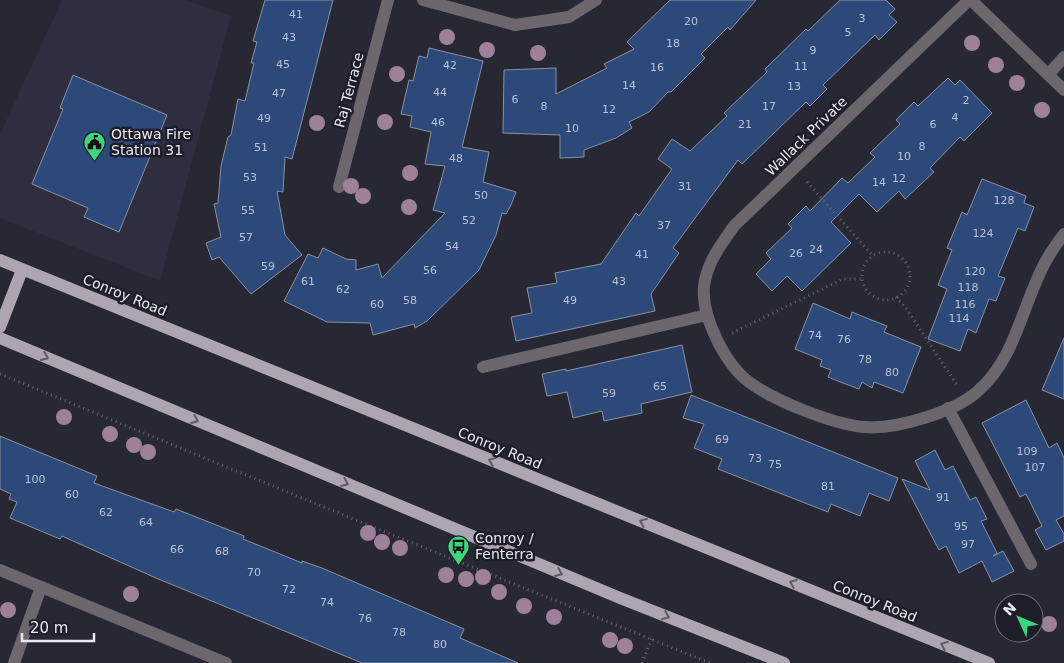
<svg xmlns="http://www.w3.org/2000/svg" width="1064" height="663" font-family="'DejaVu Sans',sans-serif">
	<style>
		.built { fill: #2f2e41 }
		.building { fill: #2d4979; stroke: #8992a0 }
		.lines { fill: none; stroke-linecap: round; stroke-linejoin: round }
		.path { stroke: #686873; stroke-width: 3; stroke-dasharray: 1 4; stroke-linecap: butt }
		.minor { stroke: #6b676d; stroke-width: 12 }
		.major { stroke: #ada5b1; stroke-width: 12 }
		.tree { fill: #9e8198 }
		.oneway { stroke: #5e5a67 }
		.labels { text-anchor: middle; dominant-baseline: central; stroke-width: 5; stroke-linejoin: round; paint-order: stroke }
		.number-label { font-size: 11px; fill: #bac1d3 }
		.street-label { font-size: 14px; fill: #e9e9f1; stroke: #1e1d2a }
		.poi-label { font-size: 14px; fill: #e9e9f1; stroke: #1e1d2a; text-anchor: start }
	</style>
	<rect width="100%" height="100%" fill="#282734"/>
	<polygon class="built" points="62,0 185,0 231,16 160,281 0,218 0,134"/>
	<g class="building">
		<polygon points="265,0 333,0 292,159 285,157 283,192 277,191 285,235 302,255 251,294 219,257 212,260 206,243 221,237 214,204 218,203 221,166 228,137 231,135 238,99 245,101 254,63 251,63 257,42 253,41"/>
		<polygon points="670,0 756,0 730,30 728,27 701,54 705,58 671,92 668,92 649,112 629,122 632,128 616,138 584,150 584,157 560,158 560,135 503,133 504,70 556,68 556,94 607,68 604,64 634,49 627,42"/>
		<polygon points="840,0 886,0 895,9 889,15 897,22 879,40 875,35 823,85 827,89 810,106 806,102 742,164 738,160 673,248 679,253 651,294 655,311 516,341 511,317 532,313 527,288 557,283 555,273 601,264 636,213 639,216 672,169 658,159 672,139 690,151 727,116 724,113 767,72 765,69 806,29 808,31"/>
		<polygon points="429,48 483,61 462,147 489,152 483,182 516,192 511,205 506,214 502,213 496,235 479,270 427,321 415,328 414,324 373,335 370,323 327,322 284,301 308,254 318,258 323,248 346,259 356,260 356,270 378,264 382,278 445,213 433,210 445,166 425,164 431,132 410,127 412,116 401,114 409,80 413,81 419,56 427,58"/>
		<polygon points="73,75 167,115 119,232 84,217 88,208 32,184 63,109 60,108"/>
		<polygon points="948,78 955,85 960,80 992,113 964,141 960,137 930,168 934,172 905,199 899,191 877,212 859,194 831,222 851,243 802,291 787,276 772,291 756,274 771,259 766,253 792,228 788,224 806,206 810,211 842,178 848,183 875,157 870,153 900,124 896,120 914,102 918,106"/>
		<polygon points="982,179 1026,196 1024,203 1034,207 1025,231 1018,228 998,276 1005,278 996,301 989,299 976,333 968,329 960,351 928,339 947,289 938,285 952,250 947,248 962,212 967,215"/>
		<polygon points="813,303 850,319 852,312 869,319 887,326 884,332 921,347 903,393 874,382 872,388 862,382 859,389 843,383 828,377 831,370 820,366 822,360 795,349"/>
		<polygon points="1064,338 1064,399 1042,390"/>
		<polygon points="682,345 692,392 641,404 642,413 604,421 602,411 573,418 567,392 547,396 542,374 566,369 566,371"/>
		<polygon points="691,395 898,478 889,501 869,493 860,516 831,504 828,512 718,469 722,459 694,448 704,424 683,418"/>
		<polygon points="1026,400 1049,448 1057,443 1064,458 1064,516 1056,520 1064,534 1064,541 1046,550 1035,530 1042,526 1026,494 1020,497 982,423"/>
		<polygon points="0,436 97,476 94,483 174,512 176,509 244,536 243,539 302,563 302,561 322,568 464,629 460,638 518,663 362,663 156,578 62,536 60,539 10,518 17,502 9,499 11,494 0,489"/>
		<polygon points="935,450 945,470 953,466 970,500 976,497 987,519 981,521 997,553 993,556 1003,551 1014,571 992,582 982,561 959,573 946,546 939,550 902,479 930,490 915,461"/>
	</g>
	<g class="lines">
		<g class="path">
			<polyline points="807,182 873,256"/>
			<circle cx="886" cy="276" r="24"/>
			<polyline points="896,297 906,308 957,385"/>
			<polyline points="732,333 843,279 862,279"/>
			<polyline points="0,374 363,523 710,663"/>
			<polyline points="642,663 652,638"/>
		</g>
		<g class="minor">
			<polyline points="423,0 515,25 569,17 596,0"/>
			<path d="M969,0L734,226C721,245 707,262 704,286C701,316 725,364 749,382C775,401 832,424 864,427C895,430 955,412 978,391C1017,357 1022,303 1047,259C1052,250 1058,242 1064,234"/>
			<polyline points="971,0 1064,90"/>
			<polyline points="1049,74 1064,57"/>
			<polyline points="339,187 388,0"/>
			<polyline points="483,367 707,315"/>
			<polyline points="948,408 1031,564"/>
			<polyline points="0,570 226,663"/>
			<polyline points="14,663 41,587"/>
		</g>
		<g class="major">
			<polyline points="0,260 989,663"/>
			<polyline points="0,327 22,270"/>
			<polyline points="0,338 620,598 784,663"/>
		</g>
	</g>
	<g class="tree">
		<circle cx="447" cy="37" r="8"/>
		<circle cx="972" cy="43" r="8"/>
		<circle cx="487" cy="50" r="8"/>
		<circle cx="538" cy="53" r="8"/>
		<circle cx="996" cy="65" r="8"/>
		<circle cx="397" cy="74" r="8"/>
		<circle cx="1017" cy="83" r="8"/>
		<circle cx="1042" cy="110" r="8"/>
		<circle cx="385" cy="122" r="8"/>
		<circle cx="317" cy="123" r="8"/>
		<circle cx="410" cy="173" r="8"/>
		<circle cx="351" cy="186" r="8"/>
		<circle cx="363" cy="196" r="8"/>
		<circle cx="409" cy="207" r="8"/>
		<circle cx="64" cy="417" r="8"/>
		<circle cx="110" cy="434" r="8"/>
		<circle cx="134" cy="445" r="8"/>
		<circle cx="148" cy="452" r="8"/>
		<circle cx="368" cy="533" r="8"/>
		<circle cx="382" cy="542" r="8"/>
		<circle cx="400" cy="548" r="8"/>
		<circle cx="446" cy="575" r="8"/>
		<circle cx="483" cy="577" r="8"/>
		<circle cx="466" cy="579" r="8"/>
		<circle cx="499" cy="592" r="8"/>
		<circle cx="131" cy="594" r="8"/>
		<circle cx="524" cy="606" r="8"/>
		<circle cx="8" cy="610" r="8"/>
		<circle cx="554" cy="617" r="8"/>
		<circle cx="1049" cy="624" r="8"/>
		<circle cx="610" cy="640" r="8"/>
		<circle cx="625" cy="646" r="8"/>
	</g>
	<defs><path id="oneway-chevron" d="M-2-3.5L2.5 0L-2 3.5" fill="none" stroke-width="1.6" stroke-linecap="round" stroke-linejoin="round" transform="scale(1.25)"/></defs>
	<g class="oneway">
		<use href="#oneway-chevron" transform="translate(45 357) rotate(23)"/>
		<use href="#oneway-chevron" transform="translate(195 420) rotate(23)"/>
		<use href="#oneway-chevron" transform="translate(492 461) rotate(-158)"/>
		<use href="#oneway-chevron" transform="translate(345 483) rotate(23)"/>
		<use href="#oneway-chevron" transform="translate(643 522) rotate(-158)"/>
		<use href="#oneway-chevron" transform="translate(559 573) rotate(23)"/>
		<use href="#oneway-chevron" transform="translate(793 583) rotate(-158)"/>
		<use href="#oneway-chevron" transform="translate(666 616) rotate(22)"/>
		<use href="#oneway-chevron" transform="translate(944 645) rotate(-158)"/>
	</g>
	<defs>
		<symbol id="civic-pin" viewBox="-11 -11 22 30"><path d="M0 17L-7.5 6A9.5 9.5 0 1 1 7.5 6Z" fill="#3bd77f" stroke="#1e1d2a"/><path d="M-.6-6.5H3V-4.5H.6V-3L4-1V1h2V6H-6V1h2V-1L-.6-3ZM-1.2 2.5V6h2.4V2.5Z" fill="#111"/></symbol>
		<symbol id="bus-pin" viewBox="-11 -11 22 30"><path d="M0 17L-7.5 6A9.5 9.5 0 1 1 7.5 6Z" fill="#3bd77f" stroke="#1e1d2a"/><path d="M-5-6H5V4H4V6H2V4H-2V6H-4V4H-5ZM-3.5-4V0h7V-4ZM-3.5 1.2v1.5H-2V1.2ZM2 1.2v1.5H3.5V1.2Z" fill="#111"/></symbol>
	</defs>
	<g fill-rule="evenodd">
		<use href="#civic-pin" x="82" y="130" width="25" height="34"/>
		<use href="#bus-pin" x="446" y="534" width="25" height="34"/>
	</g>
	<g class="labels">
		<g class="number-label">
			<text x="296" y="14">41</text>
			<text x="862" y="18">3</text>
			<text x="691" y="21">20</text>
			<text x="848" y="32">5</text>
			<text x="289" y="37">43</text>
			<text x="673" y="43">18</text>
			<text x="813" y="50">9</text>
			<text x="283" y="64">45</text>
			<text x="450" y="65">42</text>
			<text x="801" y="66">11</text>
			<text x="657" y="67">16</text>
			<text x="629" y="85">14</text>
			<text x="794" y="86">13</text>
			<text x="440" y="92">44</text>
			<text x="279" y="93">47</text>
			<text x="515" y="99">6</text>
			<text x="966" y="100">2</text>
			<text x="544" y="106">8</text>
			<text x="769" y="106">17</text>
			<text x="609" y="109">12</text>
			<text x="955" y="117">4</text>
			<text x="264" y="118">49</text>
			<text x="438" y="122">46</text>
			<text x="745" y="124">21</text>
			<text x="933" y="124">6</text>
			<text x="572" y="128">10</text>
			<text x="922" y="146">8</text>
			<text x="261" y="147">51</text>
			<text x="904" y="156">10</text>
			<text x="456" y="158">48</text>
			<text x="250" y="177">53</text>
			<text x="899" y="178">12</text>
			<text x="879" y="182">14</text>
			<text x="685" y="186">31</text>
			<text x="481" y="195">50</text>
			<text x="1004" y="200">128</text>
			<text x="248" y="210">55</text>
			<text x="469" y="220">52</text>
			<text x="664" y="225">37</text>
			<text x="983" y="233">124</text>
			<text x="246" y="237">57</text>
			<text x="452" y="246">54</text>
			<text x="816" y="249">24</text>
			<text x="796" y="253">26</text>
			<text x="642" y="254">41</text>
			<text x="268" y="266">59</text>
			<text x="430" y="270">56</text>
			<text x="975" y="271">120</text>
			<text x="308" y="281">61</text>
			<text x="619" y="281">43</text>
			<text x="968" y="287">118</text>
			<text x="343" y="289">62</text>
			<text x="410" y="300">58</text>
			<text x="570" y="300">49</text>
			<text x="377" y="304">60</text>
			<text x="965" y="304">116</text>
			<text x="959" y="318">114</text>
			<text x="815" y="335">74</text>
			<text x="844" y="339">76</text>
			<text x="865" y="359">78</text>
			<text x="892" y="372">80</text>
			<text x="660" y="386">65</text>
			<text x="609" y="393">59</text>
			<text x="722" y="439">69</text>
			<text x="1027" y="451">109</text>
			<text x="755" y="458">73</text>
			<text x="775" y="464">75</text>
			<text x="1035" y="467">107</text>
			<text x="35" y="479">100</text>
			<text x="828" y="486">81</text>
			<text x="72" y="494">60</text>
			<text x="943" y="497">91</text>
			<text x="106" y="512">62</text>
			<text x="146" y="522">64</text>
			<text x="961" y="526">95</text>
			<text x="968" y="544">97</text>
			<text x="177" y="549">66</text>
			<text x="222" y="551">68</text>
			<text x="254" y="572">70</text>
			<text x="289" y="589">72</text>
			<text x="327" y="602">74</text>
			<text x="365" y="618">76</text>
			<text x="399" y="632">78</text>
			<text x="440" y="644">80</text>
		</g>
		<g class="street-label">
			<text transform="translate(349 90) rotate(-75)">Raj Terrace</text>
			<text transform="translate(806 136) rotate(-44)">Wallack Private</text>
			<text transform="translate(125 295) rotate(22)">Conroy Road</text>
			<text transform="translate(500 448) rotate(22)">Conroy Road</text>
			<text transform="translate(875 601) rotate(22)">Conroy Road</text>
		</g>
		<g class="poi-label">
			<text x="111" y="134">Ottawa Fire<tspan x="111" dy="16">Station 31</tspan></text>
			<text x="475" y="538">Conroy /<tspan x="475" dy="16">Fenterra</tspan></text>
		</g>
	</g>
	<g transform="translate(1019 618) rotate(314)"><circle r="24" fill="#1e1d2a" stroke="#6f6f7a"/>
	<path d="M0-4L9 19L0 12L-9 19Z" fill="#3bd77f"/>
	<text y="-8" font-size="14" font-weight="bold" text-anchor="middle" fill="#e9e9f1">N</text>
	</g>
	<path d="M22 633v8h72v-8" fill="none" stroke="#e9e9f1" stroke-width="2.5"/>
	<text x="30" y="633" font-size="15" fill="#e9e9f1" stroke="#1e1d2a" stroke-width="4" paint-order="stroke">20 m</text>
</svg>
